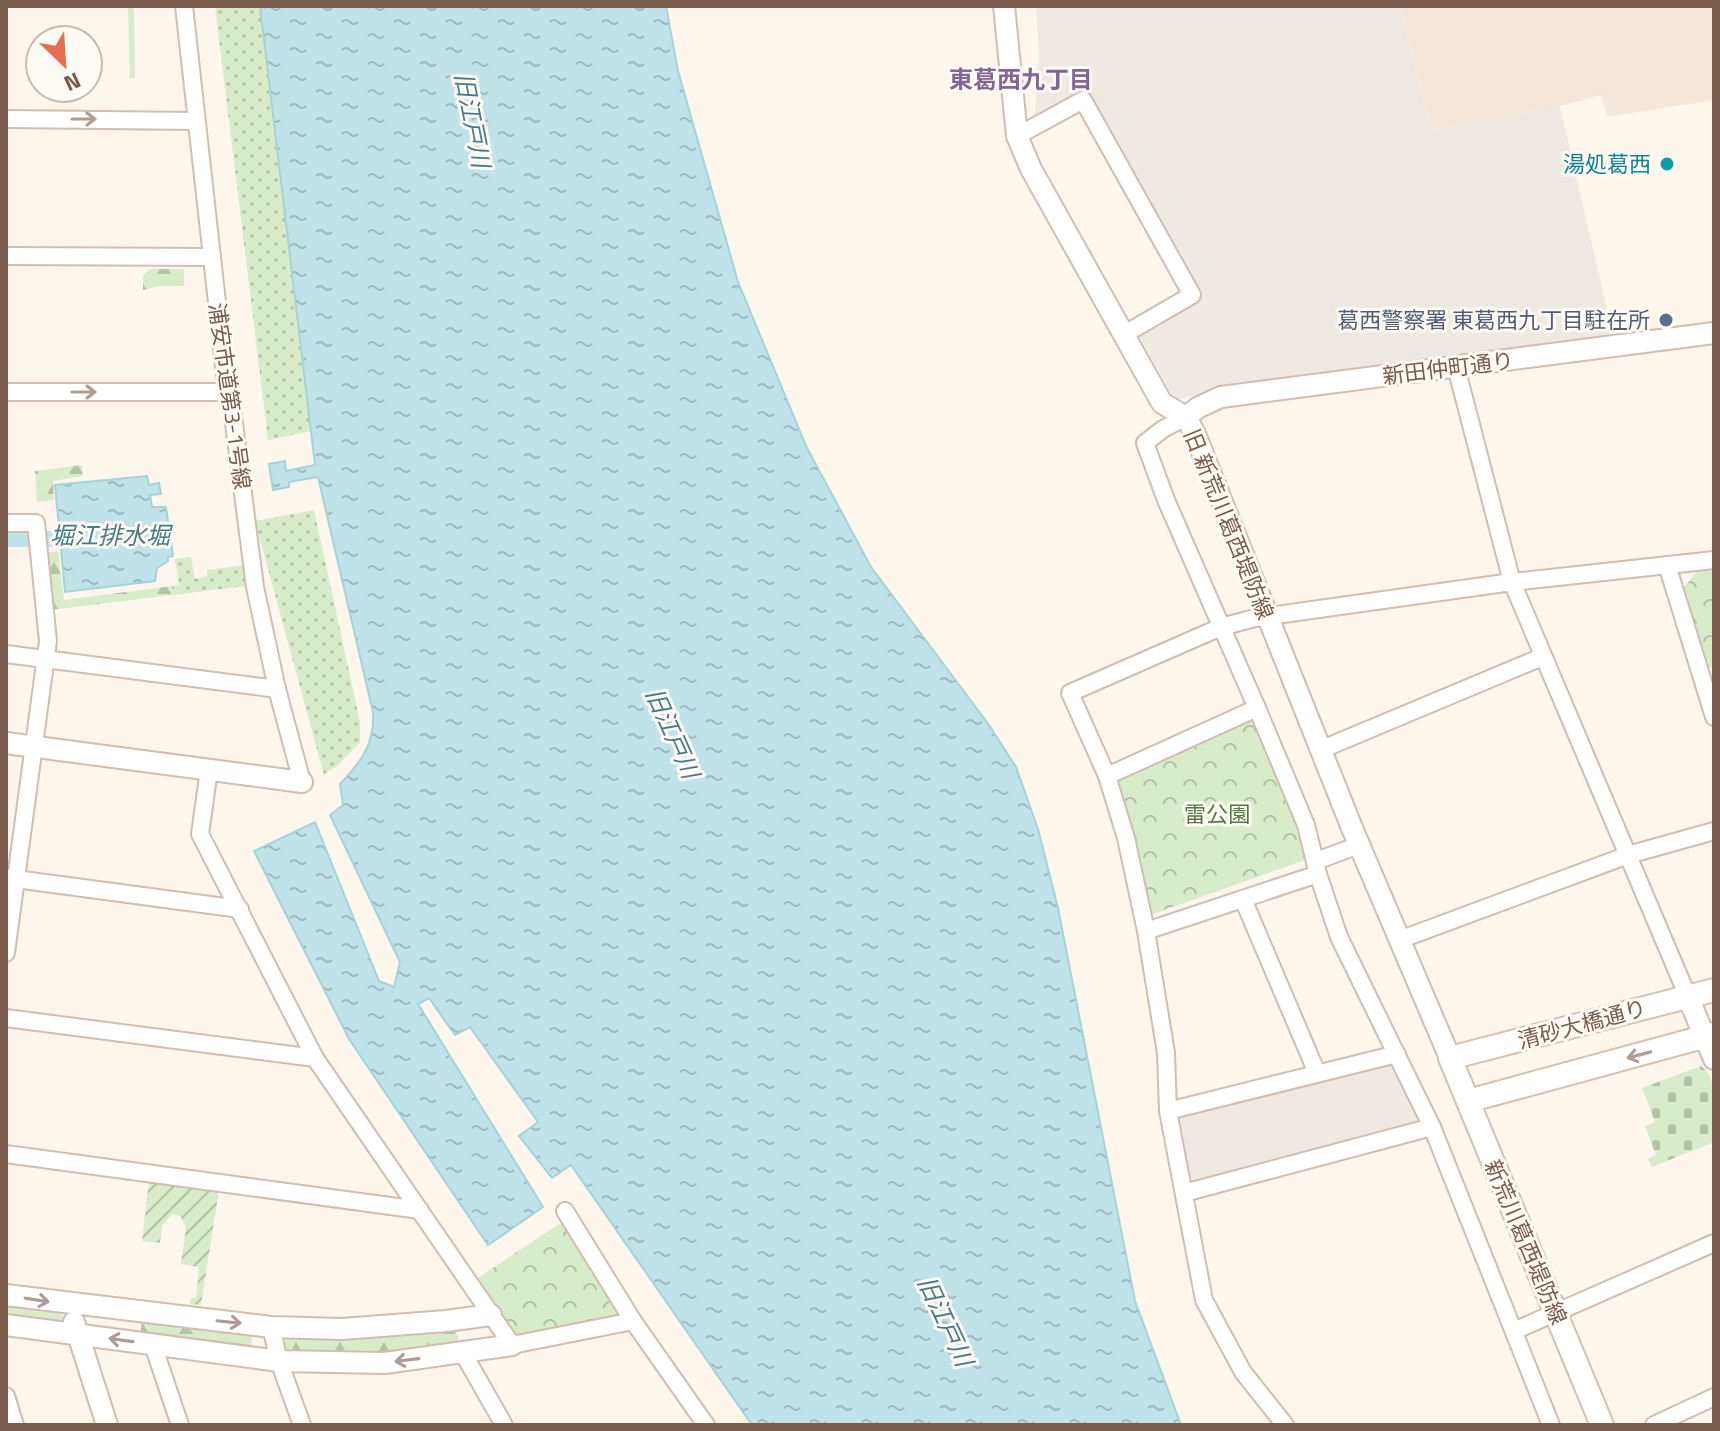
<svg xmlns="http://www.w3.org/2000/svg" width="1720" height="1431" font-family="'Titillium Web','Noto Sans JP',sans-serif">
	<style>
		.residential { fill: #f5e8da }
		.industrial { fill: #efe9e4 }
		.grass { fill: url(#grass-dots) }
		.forest { fill: url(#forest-firs) }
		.cemetery { fill: url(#cemetery-stones) }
		.park { fill: url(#park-crowns) }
		.garden { fill: url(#garden-furrows) }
		.water { fill: url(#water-ripples); stroke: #a5d3da; stroke-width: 2 }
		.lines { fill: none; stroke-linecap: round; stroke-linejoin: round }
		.canal { stroke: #bfe3e8; stroke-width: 16 }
		.minor-casing { stroke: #d1beb0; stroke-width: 20 }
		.tertiary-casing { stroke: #d1beb0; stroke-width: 24 }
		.secondary-casing { stroke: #d6c0b0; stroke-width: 26 }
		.minor { stroke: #fff; stroke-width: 16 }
		.tertiary { stroke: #fff; stroke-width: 20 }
		.secondary { stroke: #fff; stroke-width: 22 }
		.oneway { stroke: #af9d94 }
		.culture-dot { fill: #0f9aa8; stroke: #fffaf3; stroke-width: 3 }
		.service-dot { fill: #5c6f8a; stroke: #fffaf3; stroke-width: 3 }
		.labels { text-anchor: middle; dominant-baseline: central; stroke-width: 6; stroke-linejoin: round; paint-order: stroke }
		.culture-label { font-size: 22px; fill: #0d838f; stroke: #fffaf3; text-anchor: end }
		.service-label { font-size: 22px; fill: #4e5e75; stroke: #fffaf3; text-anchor: end }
		.street-label { font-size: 22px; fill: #7a5c4d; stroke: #fffaf3 }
		.park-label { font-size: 22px; fill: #537a41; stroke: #fffaf3 }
		.neighbourhood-label { font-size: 24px; font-weight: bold; fill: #846695; stroke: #fffaf3 }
		.water-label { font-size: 24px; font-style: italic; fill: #437c86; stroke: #fffaf3 }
	</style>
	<defs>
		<pattern id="grass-dots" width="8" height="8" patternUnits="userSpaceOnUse" patternTransform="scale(2)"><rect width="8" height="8" fill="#d8ecc9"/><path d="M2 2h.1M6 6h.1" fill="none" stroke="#b4c2a5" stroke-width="1.8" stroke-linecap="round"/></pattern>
		<pattern id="forest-firs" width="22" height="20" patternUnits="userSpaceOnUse" patternTransform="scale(2)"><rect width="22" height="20" fill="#d8ecc9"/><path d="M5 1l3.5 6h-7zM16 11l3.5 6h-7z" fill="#b4c2a5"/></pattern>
		<pattern id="cemetery-stones" width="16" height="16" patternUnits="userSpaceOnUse" patternTransform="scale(2)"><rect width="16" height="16" fill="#d8ecc9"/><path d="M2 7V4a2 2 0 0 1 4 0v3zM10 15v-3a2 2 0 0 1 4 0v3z" fill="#b4c2a5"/></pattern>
		<pattern id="park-crowns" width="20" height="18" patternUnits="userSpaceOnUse" patternTransform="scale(2)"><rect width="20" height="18" fill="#d8ecc9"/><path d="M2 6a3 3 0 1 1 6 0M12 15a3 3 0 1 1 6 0" fill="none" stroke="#b4c2a5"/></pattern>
		<pattern id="garden-furrows" width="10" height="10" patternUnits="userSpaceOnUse" patternTransform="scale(2)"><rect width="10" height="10" fill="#d8ecc9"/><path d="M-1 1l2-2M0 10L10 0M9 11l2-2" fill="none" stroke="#b4c2a5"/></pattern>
		<pattern id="water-ripples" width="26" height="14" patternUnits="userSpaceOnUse" patternTransform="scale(2)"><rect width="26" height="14" fill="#bfe3e8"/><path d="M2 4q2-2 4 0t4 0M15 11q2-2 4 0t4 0" fill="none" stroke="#a0bbbe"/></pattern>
	</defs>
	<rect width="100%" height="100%" fill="#fdf6ec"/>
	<polygon class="residential" points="1400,6 1714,6 1714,100 1607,117 1601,95 1560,106 1431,130"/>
	<g class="industrial">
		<polygon points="1036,6 1400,6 1431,130 1560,106 1613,336 1222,388 1175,400 1137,333 1201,295 1086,88 1035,117 1039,55"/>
		<polygon points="1388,1063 1398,1069 1422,1117 1417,1125 1192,1182 1185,1179 1176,1125 1179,1118"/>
	</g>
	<g class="grass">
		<polygon points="215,6 265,6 311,431 268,440"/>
		<polygon points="314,510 360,722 360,742 339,764 324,775 255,521"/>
		<polygon points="191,557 195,579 207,576 207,570 245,565 246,586 173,595 172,586 179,585 175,559"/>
	</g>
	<g class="forest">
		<polygon points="128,6 134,6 135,78 130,78"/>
		<polygon points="150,269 184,269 184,286 160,286 143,290 143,275"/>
		<polygon points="82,465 83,476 53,481 54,500 37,502 35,471"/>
		<polygon points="58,551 64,600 172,586 173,595 50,610 44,553"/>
		<polygon points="142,1321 253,1332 250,1350 140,1336"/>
		<polygon points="450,1329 458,1335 458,1342 449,1347 349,1355 289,1354 283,1349 285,1335"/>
	</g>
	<path class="cemetery" d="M1701,1066C1720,1079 1714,1119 1714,1142L1652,1167L1648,1159L1656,1155L1645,1126L1655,1122L1642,1088Z"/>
	<g class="park">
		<polygon points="1714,570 1714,670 1709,666 1683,589 1697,571"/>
		<polygon points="1252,720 1258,722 1311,858 1153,914 1147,908 1117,786 1121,779"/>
		<polygon points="562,1222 566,1223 621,1313 619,1317 521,1337 514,1334 476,1279"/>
		<polygon points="6,1305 60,1313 64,1317 59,1322 6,1315"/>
	</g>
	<polygon class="garden" points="149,1181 219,1190 201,1305 190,1304 190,1299 196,1298 199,1267 181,1264 186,1227 180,1216 172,1214 162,1226 160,1243 142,1241"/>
	<g class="water">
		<path d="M260,6H666L678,71L738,282L806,446L871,567L989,725L1016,767L1038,829L1058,908L1135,1301L1181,1425H752L571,1165L552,1178L519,1136L538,1122L470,1027L455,1035L429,998L418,1004L543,1207L488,1245L349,1039L254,851L315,822L379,981L394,987L400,962L330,815L343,805L340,784C361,762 375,744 373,712L318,477L289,482V487L273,490L269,464L285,461L286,471L315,465Z"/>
		<polygon points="147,476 149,485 159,483 161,494 150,495 152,507 166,507 173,556 168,557 168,561 157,568 155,581 65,592 55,485"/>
	</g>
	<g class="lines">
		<polyline class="canal" points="6,539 60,539"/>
		<defs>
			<g id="minor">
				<polyline points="184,6 227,392 232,408 255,587 277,689 302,782"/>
				<polyline points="6,119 196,121"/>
				<polyline points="1017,136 1083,100 1192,295 1123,335"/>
				<polyline points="6,256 212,257"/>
				<polyline points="1456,367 1512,582 1688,997"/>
				<polyline points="6,392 227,392"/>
				<polyline points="1186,417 1163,429 1145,443 1166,500 1257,708 1306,825 1318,874 1339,937 1432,1127 1551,1425"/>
				<polyline points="6,523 36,523 48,641 6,953"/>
				<polyline points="1667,565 1714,717"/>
				<polyline points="6,654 277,689"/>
				<polyline points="1320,750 1542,657"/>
				<polyline points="209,770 200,834 315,1058 512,1345 633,1321 706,1425"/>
				<polyline points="1107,776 1257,708"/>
				<polyline points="1316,861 1359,845"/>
				<polyline points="8,878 240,909"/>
				<polyline points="1243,899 1317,1073"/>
				<polyline points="1146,931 1318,874"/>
				<polyline points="1399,940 1628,855 1714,831"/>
				<polyline points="6,1018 315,1058"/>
				<polyline points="1168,1111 1397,1054"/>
				<polyline points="6,1154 420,1210"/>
				<polyline points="1184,1193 1432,1127"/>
				<polyline points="565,1211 633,1321"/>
				<polyline points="271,1327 279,1361 302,1425"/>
				<polyline points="1514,1331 1714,1243"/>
				<polyline points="153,1345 180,1425"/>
				<polyline points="463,1353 504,1425"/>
				<polyline points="6,1396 15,1425"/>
				<polyline points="1285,1425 1243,1372 1204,1300 1168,1111 1166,1053 1146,931 1126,838 1107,776 1070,693 1221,627 1255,618 1512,582 1714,560"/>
				<polyline points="1654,1425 1714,1397"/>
			</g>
			<g id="tertiary">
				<polyline points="1004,6 1017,136 1031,169 1162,403 1186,417 1195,434 1352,828 1450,1058"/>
				<polyline points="1186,417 1199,407 1221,397 1714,333"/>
				<polyline points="6,743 302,782"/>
				<polyline points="1688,997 1714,1059"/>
				<polyline points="6,1295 271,1327 342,1329 446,1321 491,1315"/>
				<polyline points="74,1322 107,1425"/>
				<polyline points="6,1325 279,1361 385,1363 512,1345"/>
			</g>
			<g id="secondary">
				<polyline points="1468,1101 1714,1034"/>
				<polyline points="1602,1425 1450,1058 1714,990"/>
			</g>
		</defs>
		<use href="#minor" class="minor-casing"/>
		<use href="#tertiary" class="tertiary-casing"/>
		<use href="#secondary" class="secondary-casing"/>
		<use href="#minor" class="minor"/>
		<use href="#tertiary" class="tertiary"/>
		<use href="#secondary" class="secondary"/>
	</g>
	<defs><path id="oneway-shaft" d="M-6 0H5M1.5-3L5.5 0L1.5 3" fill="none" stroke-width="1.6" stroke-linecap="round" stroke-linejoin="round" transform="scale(2)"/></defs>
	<g class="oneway">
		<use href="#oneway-shaft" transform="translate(84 119)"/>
		<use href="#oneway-shaft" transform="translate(84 392)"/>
		<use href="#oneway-shaft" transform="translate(1639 1055) rotate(165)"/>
		<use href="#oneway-shaft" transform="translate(37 1300) rotate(9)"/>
		<use href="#oneway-shaft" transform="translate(229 1322) rotate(6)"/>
		<use href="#oneway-shaft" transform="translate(121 1340) rotate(-172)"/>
		<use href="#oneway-shaft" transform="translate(407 1360) rotate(173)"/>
	</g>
	<circle class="culture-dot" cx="1667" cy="164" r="8"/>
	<circle class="service-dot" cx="1666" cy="320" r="8"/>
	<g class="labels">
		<g class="culture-label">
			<text x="1651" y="164">湯処葛西</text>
		</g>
		<g class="service-label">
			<text x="1650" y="320">葛西警察署 東葛西九丁目駐在所</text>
		</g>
		<g class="street-label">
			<text transform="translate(1448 368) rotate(-7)">新田仲町通り</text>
			<text transform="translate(230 396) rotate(82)">浦安市道第3-1号線</text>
			<text transform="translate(1229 524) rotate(68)">旧 新荒川葛西堤防線</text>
			<text transform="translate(1582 1024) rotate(-15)">清砂大橋通り</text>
			<text transform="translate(1526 1242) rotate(67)">新荒川葛西堤防線</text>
		</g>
		<g class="park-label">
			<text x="1217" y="814">雷公園</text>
		</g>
		<g class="neighbourhood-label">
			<text x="1021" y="79">東葛西九丁目</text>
		</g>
		<g class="water-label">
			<text transform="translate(473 120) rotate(79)">旧江戸川</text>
			<text x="110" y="535">堀江排水堀</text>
			<text transform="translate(673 733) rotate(66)">旧江戸川</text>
			<text transform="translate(946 1321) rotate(65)">旧江戸川</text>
		</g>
	</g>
	<rect width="1720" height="1431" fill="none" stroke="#7a5c4d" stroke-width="16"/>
	<g transform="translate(64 64) rotate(155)"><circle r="38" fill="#fffaf3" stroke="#cabbb1" stroke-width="2"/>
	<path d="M0-6L14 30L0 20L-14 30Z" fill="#e76f51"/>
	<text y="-12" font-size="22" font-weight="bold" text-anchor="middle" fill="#7a5c4d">N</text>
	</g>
</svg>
